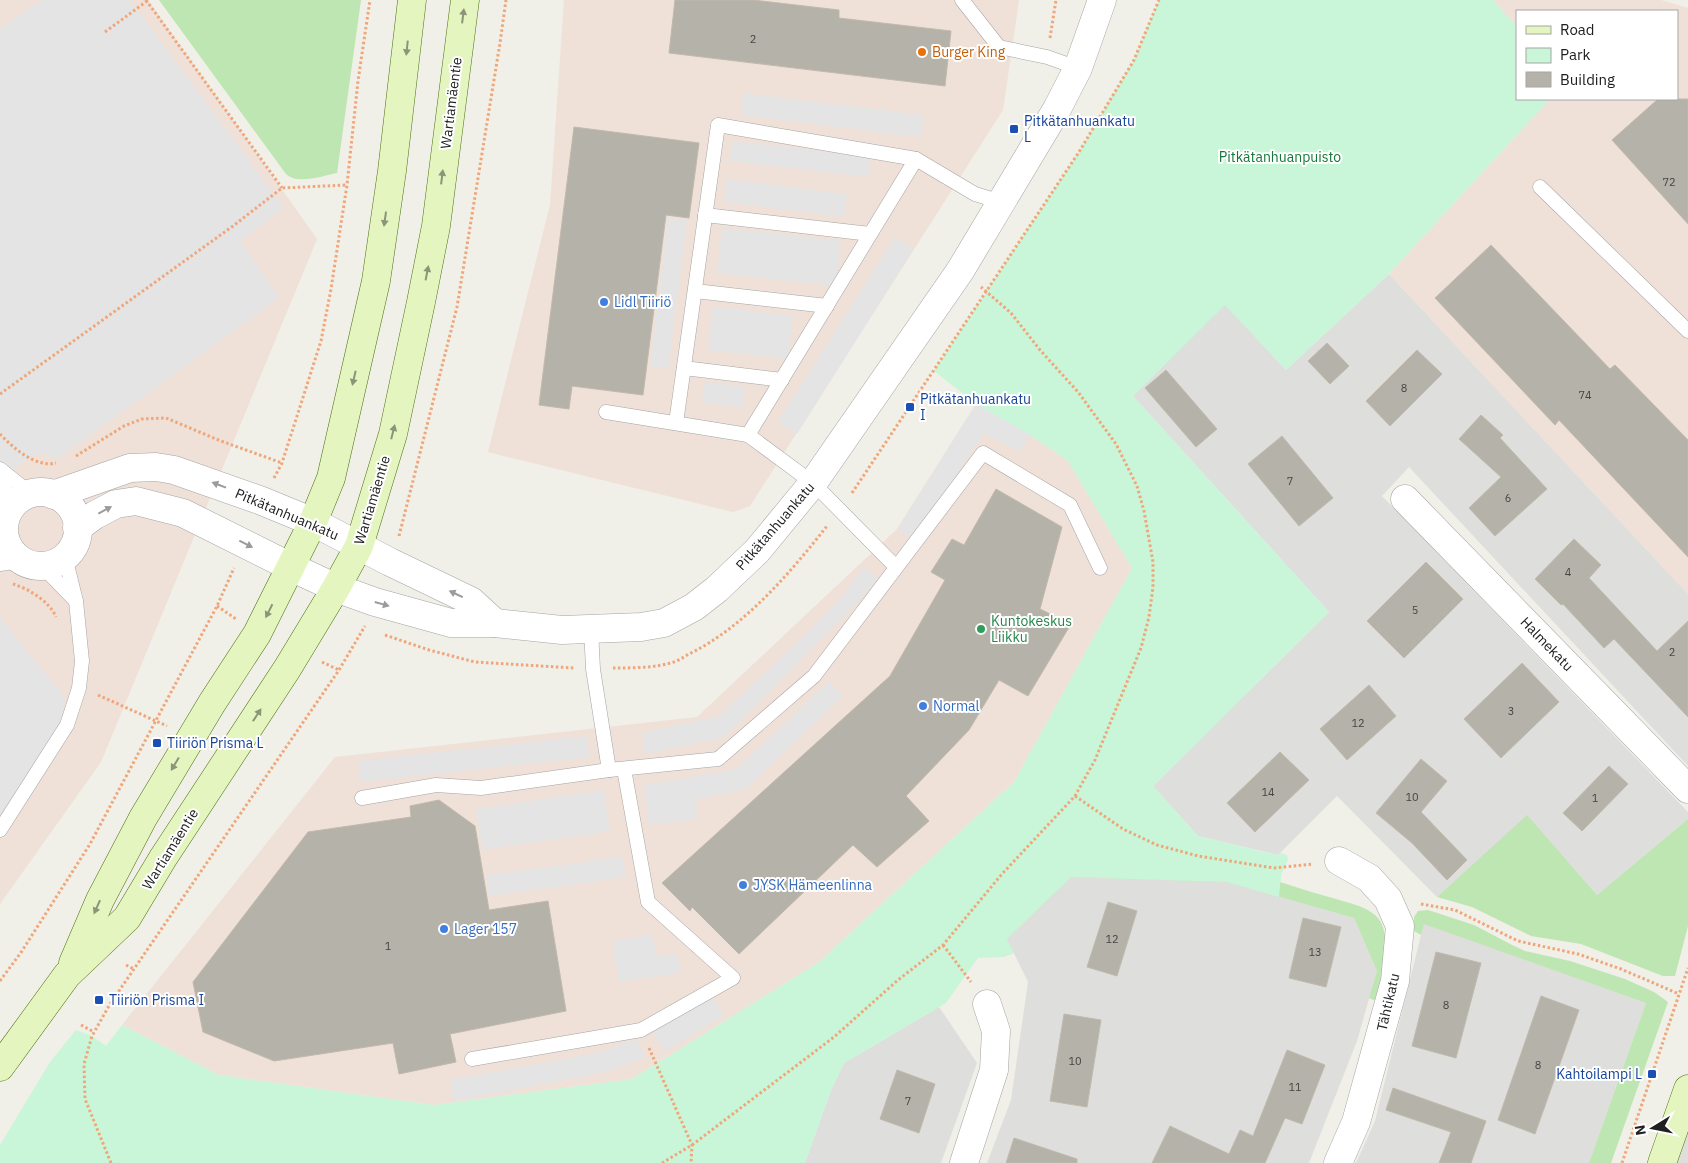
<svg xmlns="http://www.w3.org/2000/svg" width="1688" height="1163" font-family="'IBM Plex Sans',sans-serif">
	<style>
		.residential { fill: #dededd }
		.commercial { fill: #efe0d8 }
		.grass { fill: #bde6b2 }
		.park { fill: #c9f6d9 }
		.parking { fill: #e4e4e4 }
		.building { fill: #b5b2aa; stroke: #c1baab }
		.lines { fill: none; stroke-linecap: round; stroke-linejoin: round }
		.service-casing { stroke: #a4a4a4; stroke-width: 15 }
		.minor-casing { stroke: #a4a4a4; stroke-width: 29 }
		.secondary-casing { stroke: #4b710d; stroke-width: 29 }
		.path { stroke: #f0a679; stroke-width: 3; stroke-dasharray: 2.5 2.5; stroke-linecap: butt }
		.service { stroke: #fff; stroke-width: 14 }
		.minor { stroke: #fff; stroke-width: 28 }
		.secondary { stroke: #e4f5c0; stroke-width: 28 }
		.oneway { fill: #8c9578 }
		.oneway2 { fill: #9b9b9b }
		.food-dot { fill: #e8710a; stroke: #fff; stroke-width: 2 }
		.transit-dot { fill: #1a4fb4; stroke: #fff; stroke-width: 2 }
		.shop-dot { fill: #3f7fe0; stroke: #fff; stroke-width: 2 }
		.leisure-dot { fill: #2e9e5b; stroke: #fff; stroke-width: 2 }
		.labels { text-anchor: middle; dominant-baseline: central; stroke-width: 4; stroke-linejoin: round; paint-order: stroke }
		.number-label { font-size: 11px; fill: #454442 }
		.food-label { font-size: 14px; fill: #c56008; stroke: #fff; text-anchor: start }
		.street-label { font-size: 14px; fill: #202020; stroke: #fff }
		.transit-label { font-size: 14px; fill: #164399; stroke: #fff; text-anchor: start }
		.park-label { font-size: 14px; fill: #147838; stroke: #fff }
		.shop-label { font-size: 14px; fill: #366cbe; stroke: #fff; text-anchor: start }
		.leisure-label { font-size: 14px; fill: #27864d; stroke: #fff; text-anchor: start }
	</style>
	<rect width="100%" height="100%" fill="#f0efe8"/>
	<g class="residential">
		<polygon points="1389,274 1688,594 1688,766 1409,467 1382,496 1688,812 1688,819 1597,895 1527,816 1437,897 1337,796 1278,855 1198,836 1153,786 1329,612 1133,396 1225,304 1286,370"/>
		<polygon points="1071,877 1227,882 1354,918 1377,971 1357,1041 1309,1163 987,1163 1011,1100 1028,982 1007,939"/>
		<polygon points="1424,923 1646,1003 1589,1163 1356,1163 1375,1121"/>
		<polygon points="939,1007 977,1063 941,1163 805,1163 831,1090 844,1063"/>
		<polygon points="1688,1110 1688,1163 1669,1163"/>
	</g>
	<g class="commercial">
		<polygon points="0,0 148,0 317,239 101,762 0,904"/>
		<polygon points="564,0 1019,0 1003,110 750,506 733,512 488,452 550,205"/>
		<polygon points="1493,0 1661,0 1688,8 1688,594 1389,274 1550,99 1677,99 1677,11 1517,11 1517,27"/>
		<polygon points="976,404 1030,435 1068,461 1132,568 1014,782 819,962 632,1079 434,1105 219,1075 122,1025 335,757 697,717 897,529"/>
	</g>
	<g class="grass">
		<path d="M159,0H361L337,173C322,176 298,185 286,174Z"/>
		<polygon points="1527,815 1597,895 1688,819 1688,926 1675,976 1663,976 1581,944 1531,936 1472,907 1437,897"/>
		<path d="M1063,819L1281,875L1280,882C1299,888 1317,894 1336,899C1349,903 1365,906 1375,915C1395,932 1382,980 1376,1001L1369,998L1377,971L1354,918L1227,882L1071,877L1007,939L1014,953L1002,957L973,928Z"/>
		<polygon points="1428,910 1474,925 1512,945 1525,951 1570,961 1625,979 1654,992 1668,1002 1611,1163 1589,1163 1646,1003 1424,924 1421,935 1414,931 1414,917 1418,911"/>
	</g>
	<polygon class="park" points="1159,0 1493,0 1517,27 1517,99 1550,99 1389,274 1286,370 1225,305 1133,396 1329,612 1153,786 1198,836 1277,855 1280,853 1287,855 1288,860 1281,875 1279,897 1227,882 1071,877 1007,939 1014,953 1002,957 978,958 946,1003 844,1063 831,1090 805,1163 0,1163 0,1145 50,1062 76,1030 92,1036 106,1046 122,1025 219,1075 434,1105 632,1079 819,962 1014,782 1132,568 1068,461 1030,435 976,404 934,371 1079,152 1134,60"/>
	<g class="parking">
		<polygon points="41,0 130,0 284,208 241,241 279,298 57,459 39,452 0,476 0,29"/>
		<polygon points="743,93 924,115 921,137 741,115"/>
		<polygon points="732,141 871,157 868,177 730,161"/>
		<polygon points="727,179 847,194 844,217 724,202"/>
		<polygon points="668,218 687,220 668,369 650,367"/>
		<polygon points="722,228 841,241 836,286 717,273"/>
		<polygon points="895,237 914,249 797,434 778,422"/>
		<polygon points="713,306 793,316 788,359 708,350"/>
		<polygon points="705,382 745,387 743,408 702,402"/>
		<polygon points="976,404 1030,435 1020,452 984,433 913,539 897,529"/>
		<polygon points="864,567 879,580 725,737 645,754 642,733 719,716 809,631 839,600"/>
		<polygon points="0,617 65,698 60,727 0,823"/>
		<polygon points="829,681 843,696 745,790 696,799 697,819 649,825 644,785 737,769"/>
		<polygon points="587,736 589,757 361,782 358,761"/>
		<polygon points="604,790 610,831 482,850 476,809"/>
		<polygon points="623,857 626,877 489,896 487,875"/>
		<polygon points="653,935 656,956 677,953 680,973 619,982 612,941"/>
		<polygon points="712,996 724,1015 664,1052 653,1033"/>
		<polygon points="636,1038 645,1057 606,1072 453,1101 450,1080 598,1053"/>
	</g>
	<g class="building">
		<polygon points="675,0 753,0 839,10 839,18 951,31 945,86 669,53"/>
		<polygon points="1658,99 1688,99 1688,224 1612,140"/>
		<polygon points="574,127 699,143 689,218 666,215 643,395 572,386 569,409 539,405"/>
		<polygon points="1491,245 1610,369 1615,365 1688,440 1688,557 1559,420 1555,425 1435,298"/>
		<polygon points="1327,343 1349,366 1330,384 1308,361"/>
		<polygon points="1417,350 1442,374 1390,426 1366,401"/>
		<polygon points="1166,370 1217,429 1196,447 1145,388"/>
		<polygon points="1481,415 1503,435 1500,438 1547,489 1495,536 1469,508 1501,477 1459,439"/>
		<polygon points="1282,436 1333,498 1299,526 1248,464"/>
		<polygon points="996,489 1062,527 1040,609 1071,624 1028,696 999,680 969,730 906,796 929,821 877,867 853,845 739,954 692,907 690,911 662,883 890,676 945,580 931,572 952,539 964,545"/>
		<polygon points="1574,539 1601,565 1589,578 1657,651 1688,621 1688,717 1614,639 1604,648 1563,604 1561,605 1535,579"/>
		<polygon points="1426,562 1463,599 1404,658 1367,621"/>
		<polygon points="1522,663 1559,702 1501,758 1464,719"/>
		<polygon points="1369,685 1396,716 1347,760 1320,729"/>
		<polygon points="1280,752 1309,780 1255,832 1227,803"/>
		<polygon points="1421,759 1447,781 1421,812 1467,860 1447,880 1412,843 1376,813"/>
		<polygon points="1609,766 1628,784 1582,831 1563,813"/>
		<polygon points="439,800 475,826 489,910 548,901 566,1011 450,1034 456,1062 399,1074 393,1043 274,1061 203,1032 193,982 308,832 411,817 410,806"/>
		<polygon points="1108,902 1137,911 1117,976 1087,967"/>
		<polygon points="1303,918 1341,927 1326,987 1289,978"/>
		<polygon points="1436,952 1481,963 1456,1058 1412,1046"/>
		<polygon points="1541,996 1579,1010 1535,1134 1498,1120"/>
		<polygon points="1064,1014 1101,1020 1087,1107 1050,1101"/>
		<polygon points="1287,1050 1325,1065 1302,1124 1285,1118 1265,1163 1152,1163 1170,1126 1229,1154 1240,1130 1253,1136"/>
		<polygon points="897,1070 935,1084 919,1133 880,1119"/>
		<polygon points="1393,1088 1486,1121 1471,1163 1439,1163 1451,1132 1386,1110"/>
		<polygon points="1014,1138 1077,1159 1077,1163 1006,1163"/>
	</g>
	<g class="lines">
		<defs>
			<g id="service">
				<polyline points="962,0 999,47 1047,57 1078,68"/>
				<polyline points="1540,187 1688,331"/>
				<polyline points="705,215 870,234"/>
				<polyline points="695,291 827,306"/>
				<polyline points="684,368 782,380"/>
				<polyline points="606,412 748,435 916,159"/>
				<polyline points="676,423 718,125 916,159 975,194 1001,202"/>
				<polyline points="748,435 813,483 896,567"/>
				<polyline points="0,469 31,494"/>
				<polyline points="3,473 7,514"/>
				<polyline points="0,547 6,541"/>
				<polyline points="0,564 21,561"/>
				<polyline points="42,566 75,600"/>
				<polyline points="591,629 593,669 609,770"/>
				<polyline points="362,798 436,785 481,788 609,770 718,759 814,676 983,453 1070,505 1100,568"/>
				<polyline points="0,830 67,725 79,688 82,661 76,601 65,557"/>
				<polyline points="472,1059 641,1030 733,978 648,902 624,769"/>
			</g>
			<g id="minor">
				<circle cx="41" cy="529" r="37"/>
				<polyline points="53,495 130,468 156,467 174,470 262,501 313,522 390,562 471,601 495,623"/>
				<polyline points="1405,499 1688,789"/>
				<polyline points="77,528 95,515 116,504 136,501 183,513 291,567 336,588 375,602 451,623 495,623 562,630 641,627 664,623 694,607 717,589 757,551 813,483 960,271 1057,109 1078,68 1102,0"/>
				<polyline points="964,1163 994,1070 996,1031 987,1004"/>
				<polyline points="1338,1163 1356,1122 1395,981 1400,926 1388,899 1369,878 1339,861"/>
			</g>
			<g id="secondary">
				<polyline points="73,963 100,900 143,818 212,703 257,634 313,522 331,478 376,281 392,171 412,0"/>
				<polyline points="0,1067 67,975 127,918 163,858 287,669 336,588 359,546 393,434 421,302 436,226 465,0"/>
				<polyline points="1662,1163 1688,1089"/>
			</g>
		</defs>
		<use href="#service" class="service-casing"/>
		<use href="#minor" class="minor-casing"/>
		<use href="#secondary" class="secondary-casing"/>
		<g class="path">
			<polyline points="146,0 282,188"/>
			<polyline points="105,32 147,1"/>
			<polyline points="1050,38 1056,0"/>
			<polyline points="0,394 233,226 282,188 347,185"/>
			<path d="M0,434C13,448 36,468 56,463"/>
			<polyline points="76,456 124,426 142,419 166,418 221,441 282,463"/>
			<polyline points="274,478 282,463 321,341 331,289 347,185 358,81 370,0"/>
			<polyline points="852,493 1079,152 1134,60 1159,0"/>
			<polyline points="399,536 457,307 500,43 506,0"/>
			<path d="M13,584C29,589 49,601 56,617"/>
			<polyline points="217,606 236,619"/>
			<polyline points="385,635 429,650 475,662 574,668"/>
			<polyline points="322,662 339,670"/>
			<path d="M613,668C633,668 655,668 674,662C680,660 685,656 691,653C745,626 790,573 827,526"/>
			<polyline points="98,695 167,726"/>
			<polyline points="1075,796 1123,829 1157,845 1198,856 1274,868 1313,864"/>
			<polyline points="1421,904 1455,910 1518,941 1578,954 1621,969 1679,994"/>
			<polyline points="943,945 971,982"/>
			<polyline points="126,965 134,969"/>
			<polyline points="0,981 22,951 90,844 217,606 234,568"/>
			<polyline points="81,1025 94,1032"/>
			<polyline points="649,1048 692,1145 691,1163"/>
			<polyline points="111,1163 85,1099 84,1064 92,1036 110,1004 339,670 365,626"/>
			<polyline points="662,1163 692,1145 834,1037 898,980 943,945 1002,874 1075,796 1095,760 1141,648 1149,617 1153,587 1153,562 1144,511 1137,486 1116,444 1078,392 1040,350 1011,313 981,287"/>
			<polyline points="1622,1163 1688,968"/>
		</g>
		<use href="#service" class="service"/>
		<use href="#minor" class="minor"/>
		<use href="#secondary" class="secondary"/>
	</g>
	<defs><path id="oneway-solid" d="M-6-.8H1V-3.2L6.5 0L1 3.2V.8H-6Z" transform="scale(1.25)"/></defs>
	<g class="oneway">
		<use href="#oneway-solid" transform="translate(463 16) rotate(-83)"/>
		<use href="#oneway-solid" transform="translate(407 48) rotate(96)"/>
		<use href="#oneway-solid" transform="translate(442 177) rotate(-83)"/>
		<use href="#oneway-solid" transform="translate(385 219) rotate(98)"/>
		<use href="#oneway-solid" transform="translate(427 273) rotate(-79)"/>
		<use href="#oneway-solid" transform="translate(354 378) rotate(103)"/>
		<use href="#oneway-solid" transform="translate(393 432) rotate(-76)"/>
		<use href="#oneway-solid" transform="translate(269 611) rotate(117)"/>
		<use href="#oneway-solid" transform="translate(257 715) rotate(-57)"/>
		<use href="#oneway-solid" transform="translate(175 764) rotate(121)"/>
		<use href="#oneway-solid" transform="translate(97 907) rotate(114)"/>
	</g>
	<g class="oneway2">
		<use href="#oneway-solid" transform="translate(219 485) rotate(-159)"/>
		<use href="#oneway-solid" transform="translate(105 510) rotate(-28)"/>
		<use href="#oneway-solid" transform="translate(246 544) rotate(27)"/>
		<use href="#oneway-solid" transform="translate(456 594) rotate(-155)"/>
		<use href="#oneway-solid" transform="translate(382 604) rotate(16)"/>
	</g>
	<circle class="food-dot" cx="922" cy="52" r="5"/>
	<g class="transit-dot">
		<rect x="1009" y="124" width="10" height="10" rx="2.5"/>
		<rect x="905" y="402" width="10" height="10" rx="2.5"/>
		<rect x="152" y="738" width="10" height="10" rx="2.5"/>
		<rect x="94" y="995" width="10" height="10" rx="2.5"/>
		<rect x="1647" y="1069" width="10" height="10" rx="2.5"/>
	</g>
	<g class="shop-dot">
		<circle cx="604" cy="302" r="5"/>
		<circle cx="923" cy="706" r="5"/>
		<circle cx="743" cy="885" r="5"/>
		<circle cx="444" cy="929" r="5"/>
	</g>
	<circle class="leisure-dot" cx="981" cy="629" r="5"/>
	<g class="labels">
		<g class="number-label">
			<text x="753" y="39">2</text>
			<text x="1669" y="182">72</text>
			<text x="1404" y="388">8</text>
			<text x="1585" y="395">74</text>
			<text x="1290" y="481">7</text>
			<text x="1508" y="498">6</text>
			<text x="1568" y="572">4</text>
			<text x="1415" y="610">5</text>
			<text x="1672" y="652">2</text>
			<text x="1511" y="711">3</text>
			<text x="1358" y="723">12</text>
			<text x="1268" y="792">14</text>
			<text x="1412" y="797">10</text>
			<text x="1595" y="798">1</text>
			<text x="1112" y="939">12</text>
			<text x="388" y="946">1</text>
			<text x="1315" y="952">13</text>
			<text x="1446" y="1005">8</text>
			<text x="1075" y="1061">10</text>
			<text x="1538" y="1065">8</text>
			<text x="1295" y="1087">11</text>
			<text x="908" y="1101">7</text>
		</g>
		<g class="food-label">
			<text x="932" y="52">Burger King</text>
		</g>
		<g class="street-label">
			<text transform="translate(451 103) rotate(-83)">Wartiamäentie</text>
			<text transform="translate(372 500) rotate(-73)">Wartiamäentie</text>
			<text transform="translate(287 514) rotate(23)">Pitkätanhuankatu</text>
			<text transform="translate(775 526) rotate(-49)">Pitkätanhuankatu</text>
			<text transform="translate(1547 644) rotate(46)">Halmekatu</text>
			<text transform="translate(170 849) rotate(-58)">Wartiamäentie</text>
			<text transform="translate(1388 1002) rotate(-77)">Tähtikatu</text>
		</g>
		<g class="transit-label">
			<text x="1024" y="121">Pitkätanhuankatu<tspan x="1024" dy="16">L</tspan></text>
			<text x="920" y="399">Pitkätanhuankatu<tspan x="920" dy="16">I</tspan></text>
			<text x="167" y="743">Tiiriön Prisma L</text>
			<text x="109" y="1000">Tiiriön Prisma I</text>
			<text x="1642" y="1074" text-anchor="end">Kahtoilampi L</text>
		</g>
		<g class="park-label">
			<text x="1280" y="157">Pitkätanhuanpuisto</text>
		</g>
		<g class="shop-label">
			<text x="614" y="302">Lidl Tiiriö</text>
			<text x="933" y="706">Normal</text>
			<text x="753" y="885">JYSK Hämeenlinna</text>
			<text x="454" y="929">Lager 157</text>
		</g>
		<g class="leisure-label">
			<text x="991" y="621">Kuntokeskus<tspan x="991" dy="16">Liikku</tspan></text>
		</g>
	</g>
	<rect x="1516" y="10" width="162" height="90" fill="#ffffff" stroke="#a6a6a6"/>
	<rect x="1526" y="26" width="25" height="8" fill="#e4f5c0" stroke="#a6a6a6"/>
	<text x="1560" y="35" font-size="15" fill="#202020">Road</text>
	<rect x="1526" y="48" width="25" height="15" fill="#c9f6d9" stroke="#a6a6a6"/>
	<text x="1560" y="60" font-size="15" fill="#202020">Park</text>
	<rect x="1526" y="72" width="25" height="15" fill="#b5b2aa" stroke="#a6a6a6"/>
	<text x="1560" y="85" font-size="15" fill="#202020">Building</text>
	<g transform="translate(1653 1128) rotate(260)" stroke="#ffffff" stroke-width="4" paint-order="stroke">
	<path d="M0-4L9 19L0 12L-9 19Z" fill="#202020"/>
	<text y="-8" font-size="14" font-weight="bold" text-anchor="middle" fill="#202020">N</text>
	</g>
</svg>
